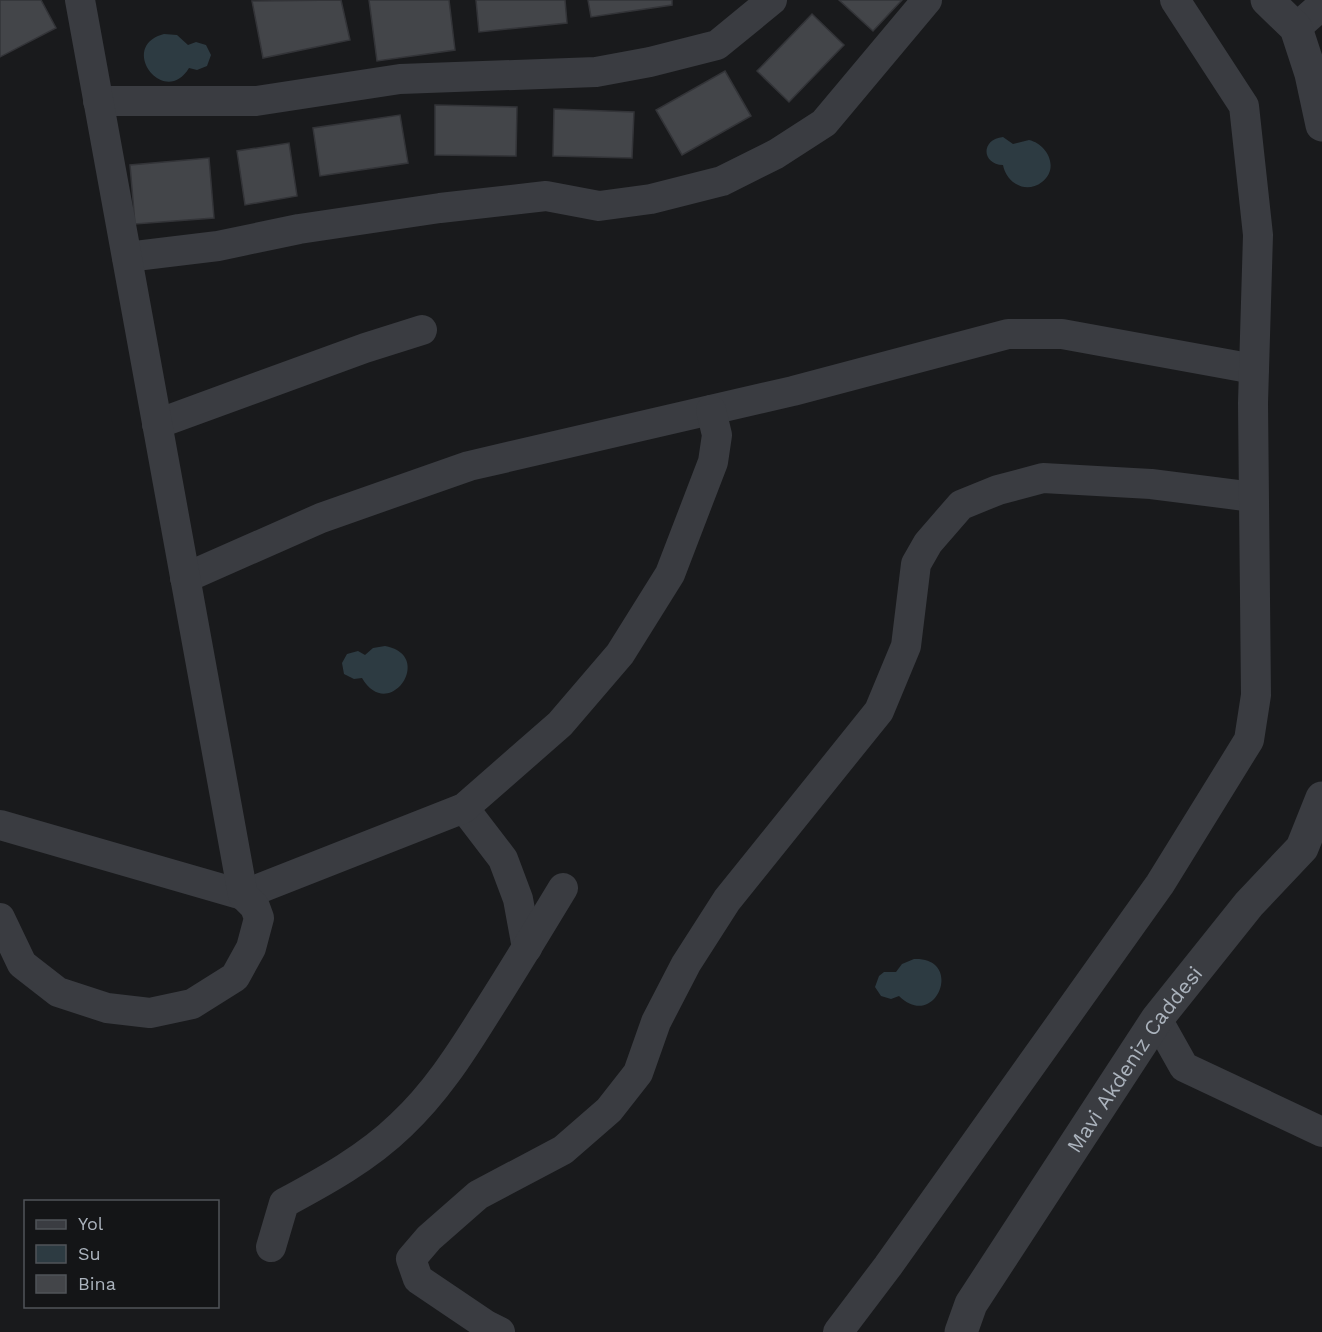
<svg xmlns="http://www.w3.org/2000/svg" width="1322" height="1332" font-family="'Work Sans',sans-serif">
	<style>
		.water { fill: #2d3b42 }
		.building { fill: #434549; stroke: #333438; stroke-width: 1.5 }
		.lines { fill: none; stroke-linecap: round; stroke-linejoin: round }
		.minor { stroke: #3a3c41; stroke-width: 30 }
		.tertiary { stroke: #3a3c41; stroke-width: 33 }
		.labels { text-anchor: middle; dominant-baseline: central; stroke-width: 6; stroke-linejoin: round; paint-order: stroke }
		.street-label { font-size: 21px; fill: #abb3bd; stroke: #141517 }
	</style>
	<rect width="100%" height="100%" fill="#191a1c"/>
	<g class="water">
		<path d="M164,34L177,35L188,45L196,42L206,45L211,55L207,66L197,70L189,68C164,109 117,46 164,34Z"/>
		<path d="M1003,137L1013,144L1029,140C1047,144 1060,168 1042,182C1025,195 1006,182 1003,165C981,164 981,139 1003,137Z"/>
		<path d="M385,646C436,655 389,724 362,678L354,679L344,674L342,663L347,654L358,651L365,655L373,648Z"/>
		<path d="M914,959C965,957 936,1032 899,996L891,999L881,996L875,987L879,976L884,972H896L902,964Z"/>
	</g>
	<g class="building">
		<polygon points="0,0 41,0 56,28 0,57"/>
		<polygon points="341,0 350,40 263,58 252,1"/>
		<polygon points="369,0 449,0 455,50 377,61"/>
		<polygon points="476,0 565,0 567,23 479,32"/>
		<polygon points="588,0 672,0 672,5 591,17"/>
		<polygon points="839,0 902,0 873,31"/>
		<polygon points="812,14 844,45 789,102 757,71"/>
		<polygon points="725,71 751,116 682,155 656,110"/>
		<polygon points="435,105 517,107 516,156 435,155"/>
		<polygon points="554,109 634,112 632,158 553,156"/>
		<polygon points="400,115 408,163 320,176 313,128"/>
		<polygon points="289,143 297,196 245,205 237,151"/>
		<polygon points="209,158 214,218 135,224 130,165"/>
	</g>
	<g class="lines">
		<g class="minor">
			<polyline points="1296,28 1322,5"/>
			<polyline points="98,101 256,101 400,79 596,72 650,62 717,45 772,0"/>
			<polyline points="127,257 218,246 299,229 440,208 546,196 599,206 651,199 722,181 776,154 824,123 927,0"/>
			<polyline points="157,424 365,348 422,330"/>
			<polyline points="185,578 321,518 469,466 793,391 1008,334 1062,334 1254,369"/>
			<polyline points="464,808 503,859 518,899 527,948"/>
			<polyline points="0,825 243,895 464,808 560,724 620,654 670,574 713,462 717,435 711,410"/>
			<polyline points="0,918 22,964 58,992 107,1008 150,1013 192,1004 235,977 251,948 259,918 255,907 243,895 80,0"/>
			<polyline points="1157,1019 1184,1067 1322,1132"/>
			<path d="M271,1247L284,1203C325,1181 367,1158 401,1125C435,1093 459,1056 484,1016C511,974 537,931 563,888"/>
			<polyline points="500,1332 486,1325 418,1279 411,1259 429,1238 478,1195 563,1150 609,1110 638,1073 656,1022 686,964 727,900 879,711 906,646 916,564 928,543 961,505 998,490 1043,478 1151,484 1253,497"/>
			<polyline points="838,1332 888,1266 1160,884 1249,740 1256,695 1253,403 1258,235 1244,106 1175,0"/>
		</g>
		<g class="tertiary">
			<polyline points="1267,0 1296,28 1311,74 1322,125"/>
			<path id="s1" d="M961,1332L971,1304L1157,1019L1249,904L1302,848L1322,798"/>
		</g>
	</g>
	<g class="labels">
		<g class="street-label">
			<text stroke="none"><textPath href="#s1" startOffset="324">Mavi Akdeniz Caddesi</textPath></text>
		</g>
	</g>
	<rect x="24" y="1200" width="195" height="108" fill="#141517" stroke="#505459" stroke-width="1.5"/>
	<rect x="36" y="1220" width="30" height="9" fill="#3a3c41" stroke="#505459" stroke-width="1.5"/>
	<text x="78" y="1230" font-size="18" fill="#abb3bd">Yol</text>
	<rect x="36" y="1245" width="30" height="18" fill="#2d3b42" stroke="#505459" stroke-width="1.5"/>
	<text x="78" y="1260" font-size="18" fill="#abb3bd">Su</text>
	<rect x="36" y="1275" width="30" height="18" fill="#434549" stroke="#505459" stroke-width="1.5"/>
	<text x="78" y="1290" font-size="18" fill="#abb3bd">Bina</text>
</svg>
